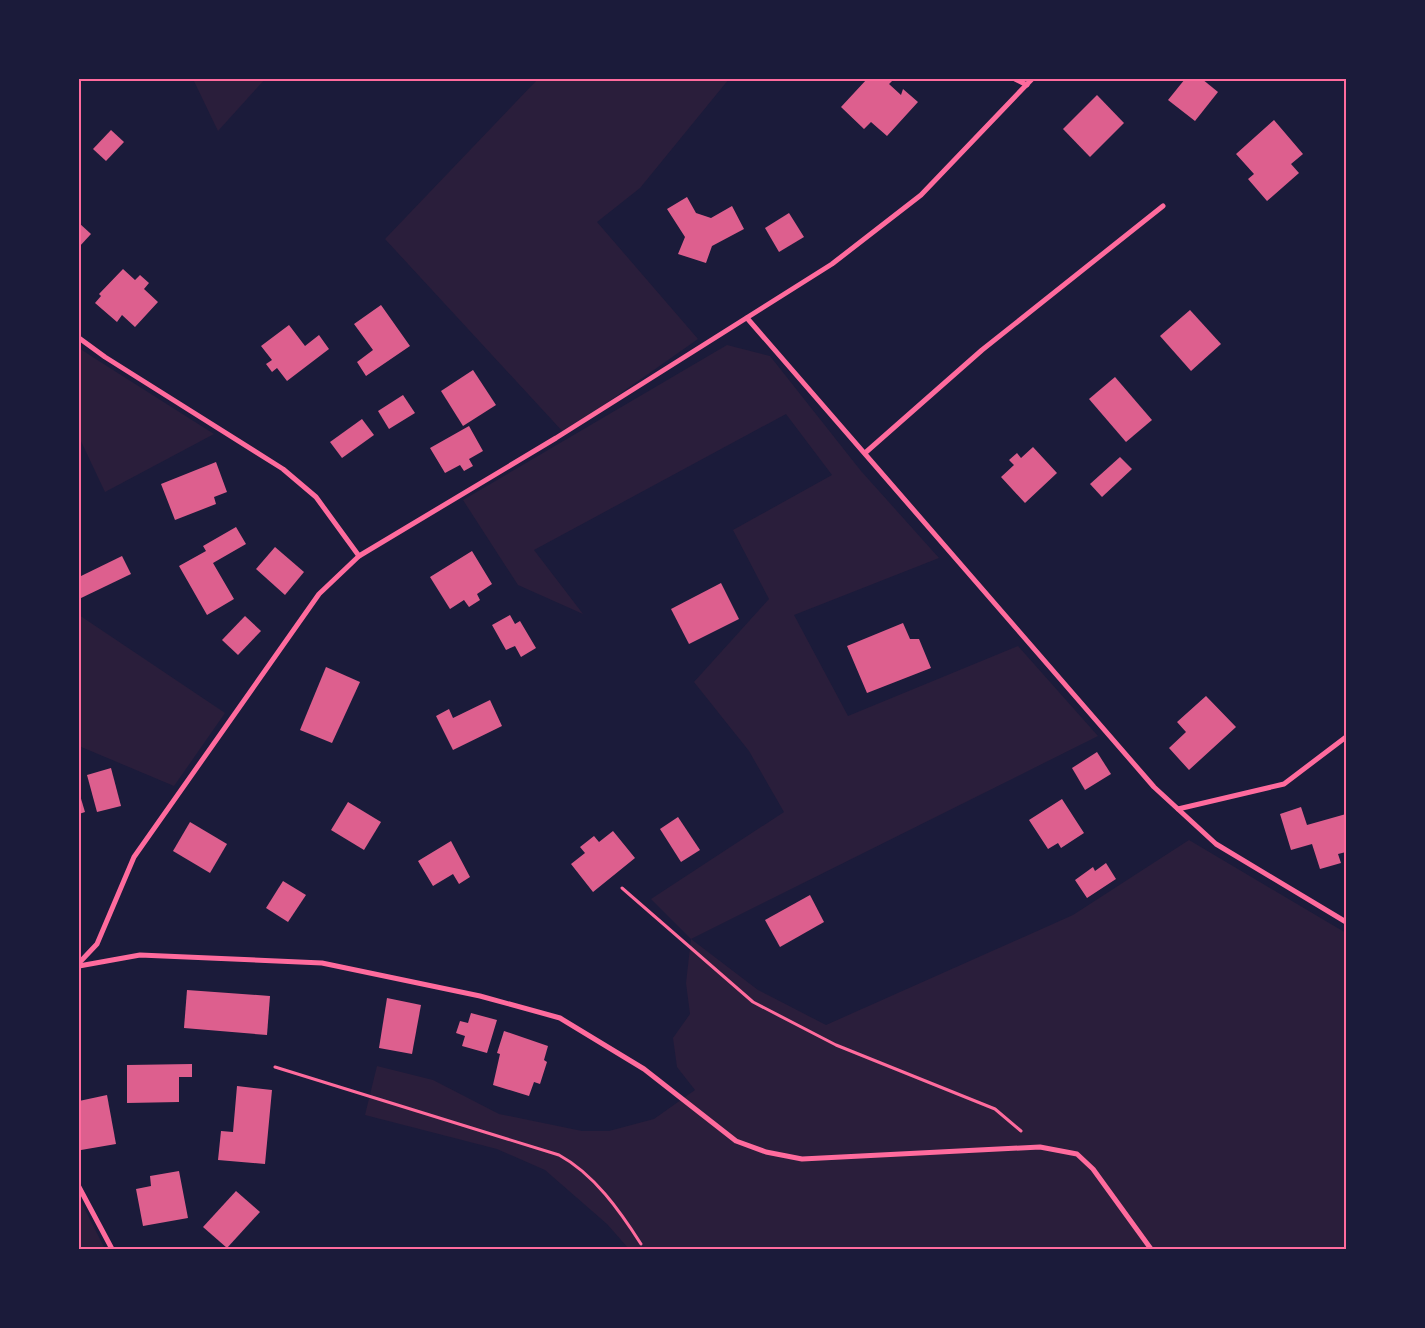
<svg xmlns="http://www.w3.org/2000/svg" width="1425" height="1328" font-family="'Source Serif 4',serif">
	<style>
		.green { fill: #2a1e3b }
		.building { fill: #dd5f8e }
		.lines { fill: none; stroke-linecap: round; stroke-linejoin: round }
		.path { stroke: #ff6b9d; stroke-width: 3 }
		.minor { stroke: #ff6b9d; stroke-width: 5 }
		.neatline { fill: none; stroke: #ff6b9d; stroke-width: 2 }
	</style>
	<rect width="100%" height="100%" fill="#1b1b3a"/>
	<g class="green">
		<polygon points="193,79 265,79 218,131"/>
		<polygon points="538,79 729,79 640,188 597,222 698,339 564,433 385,239"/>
		<polygon points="727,345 770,356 861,471 939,558 794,615 848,716 1018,646 1098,736 691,939 758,990 826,1025 1073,915 1189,840 1346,933 1346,1249 629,1249 607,1224 545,1170 497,1149 365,1115 377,1066 433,1080 499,1114 582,1131 609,1131 654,1119 695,1090 677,1067 673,1038 690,1014 686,983 691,939 651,899 784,812 749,751 694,682 769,599 733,530 832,475 786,414 534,550 583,614 518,585 463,500"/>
		<polygon points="79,348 91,356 214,434 105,492 79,437"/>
		<polygon points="79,615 225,713 174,786 79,746"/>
		<polygon points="79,1198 105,1249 79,1249"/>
	</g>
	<g class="building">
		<polygon points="867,79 894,79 889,84 901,95 903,89 918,102 887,136 871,122 864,129 841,107"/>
		<polygon points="1185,79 1202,79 1218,92 1195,121 1168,100"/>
		<polygon points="1097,95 1124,123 1090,157 1063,129"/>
		<polygon points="1274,120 1303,154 1291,164 1299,173 1267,201 1248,179 1254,174 1236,154"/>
		<polygon points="111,130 124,142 106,161 93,149"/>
		<polygon points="687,197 696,213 711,218 732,206 744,229 712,246 706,263 678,254 685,237 667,209"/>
		<polygon points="789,213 804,237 779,252 765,228"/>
		<polygon points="79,223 91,234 79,247"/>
		<polygon points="123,269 135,280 140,275 149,283 144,289 158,302 135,327 122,315 117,322 95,303 101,296 99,294"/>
		<polygon points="381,305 410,346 366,376 357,362 373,350 354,324"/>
		<polygon points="1190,310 1221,344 1191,371 1160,336"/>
		<polygon points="289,325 305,346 319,335 329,349 287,381 277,368 272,372 266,364 272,360 261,346"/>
		<polygon points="473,370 496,405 463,426 441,391"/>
		<polygon points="1115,377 1152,420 1126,442 1089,399"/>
		<polygon points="403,395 415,413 389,429 378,411"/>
		<polygon points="362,419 374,435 342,458 330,442"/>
		<polygon points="469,426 483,451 469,459 473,466 464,471 460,465 445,473 430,448"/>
		<polygon points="1033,447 1057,473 1025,503 1001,477 1014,465 1009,460 1017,453 1021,458"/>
		<polygon points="1120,457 1132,469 1102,497 1090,484"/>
		<polygon points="216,462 227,492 214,497 216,504 175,520 161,484"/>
		<polygon points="236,527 246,544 213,563 234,599 207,615 179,566 206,551 203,546"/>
		<polygon points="275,547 304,572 285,595 256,569"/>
		<polygon points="472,551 492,584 477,594 480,600 469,607 464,600 450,609 430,577"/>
		<polygon points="122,556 131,574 79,599 79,577"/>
		<polygon points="721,583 739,619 689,644 671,609"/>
		<polygon points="510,615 515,624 520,621 536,648 521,657 515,646 506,650 492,625"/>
		<polygon points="245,616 261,631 238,655 222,640"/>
		<polygon points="903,623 910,639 919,639 931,668 867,693 847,646"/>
		<polygon points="326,667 360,682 332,743 300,730"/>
		<polygon points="1206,696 1236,727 1189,770 1169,748 1186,732 1177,722"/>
		<polygon points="490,700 502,726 453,750 436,716 449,709 453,718"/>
		<polygon points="1097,752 1111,774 1085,790 1072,768"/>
		<polygon points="111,768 121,806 97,812 87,775"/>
		<polygon points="79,792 85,812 79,814"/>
		<polygon points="1062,799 1084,833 1061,848 1058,843 1048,849 1029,820"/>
		<polygon points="348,802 381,822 364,850 331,830"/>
		<polygon points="1301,807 1307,825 1346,814 1346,852 1338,854 1341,863 1320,869 1312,844 1291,850 1280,814"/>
		<polygon points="678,817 700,850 681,862 660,829"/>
		<polygon points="190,822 227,844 210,873 173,851"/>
		<polygon points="613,831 635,858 593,892 571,864 585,853 580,847 594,836 599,842"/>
		<polygon points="451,841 470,877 459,884 453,874 433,886 418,861"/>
		<polygon points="1106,863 1116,879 1087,898 1075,880 1093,867 1095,871"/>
		<polygon points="283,881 306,895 288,922 266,908"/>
		<polygon points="810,895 824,922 780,947 765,920"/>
		<polygon points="187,990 270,996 267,1035 184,1028"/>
		<polygon points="387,998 421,1005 412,1054 379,1048"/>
		<polygon points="471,1013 497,1020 487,1053 462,1046 465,1036 456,1033 460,1021 468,1023"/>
		<polygon points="504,1031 548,1046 544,1060 547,1062 540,1084 534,1082 529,1096 493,1085 500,1054 497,1053"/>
		<polygon points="192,1064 192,1077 179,1077 179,1102 127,1103 127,1065"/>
		<polygon points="237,1086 272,1090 265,1164 218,1160 221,1131 233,1132"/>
		<polygon points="107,1095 116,1144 81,1150 79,1136 79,1101"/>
		<polygon points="179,1171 188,1218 143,1226 136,1189 151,1186 150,1176"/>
		<polygon points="236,1191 260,1212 227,1248 203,1227"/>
	</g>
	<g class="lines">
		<g class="path">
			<polyline points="622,888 753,1002 836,1045 995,1109 1021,1131"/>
			<path d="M275,1067L559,1155C594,1174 620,1211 641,1244"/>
		</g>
		<g class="minor">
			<polyline points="1015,79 1027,85"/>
			<polyline points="747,318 1154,787 1216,844 1346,922"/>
			<polyline points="79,338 105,357 283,469 316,497 359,556"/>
			<polyline points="865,453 982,350 1163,206"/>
			<polyline points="1178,809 1284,784 1346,737"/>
			<polyline points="79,963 97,944 134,857 319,594 359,556 556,438 832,264 921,195 1032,79"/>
			<polyline points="79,966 140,955 322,963 480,996 560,1018 644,1069 736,1141 766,1152 802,1159 1040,1147 1077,1154 1093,1169 1151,1249"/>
			<polyline points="79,1187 112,1249"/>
		</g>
	</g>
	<rect width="1425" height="1328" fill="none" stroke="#1b1b3a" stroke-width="160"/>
	<rect x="80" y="80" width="1265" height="1168" class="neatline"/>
</svg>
